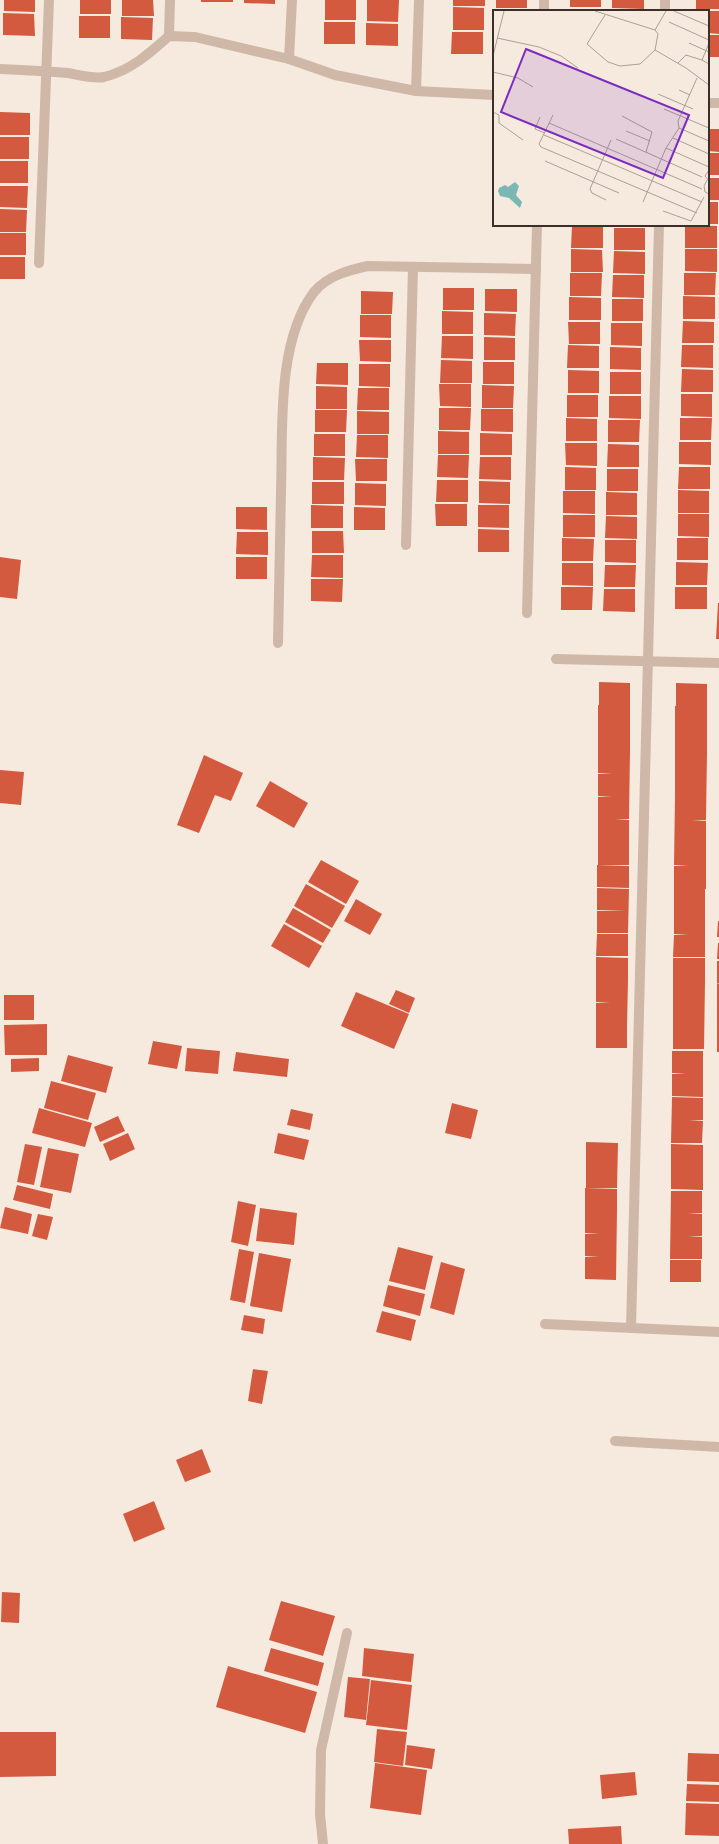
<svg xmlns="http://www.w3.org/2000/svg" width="719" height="1844" font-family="Signika,sans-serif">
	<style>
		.building { fill: #d35a3f }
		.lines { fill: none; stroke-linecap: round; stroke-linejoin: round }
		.minor { stroke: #d0b8a9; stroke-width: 10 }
		.inset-road { fill: none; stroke: #ac9f96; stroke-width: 1 }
		.view { fill: #7b2cbf; fill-opacity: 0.15; stroke: #7b2cbf; stroke-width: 2 }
		.inset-edge { fill: none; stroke: #3c2e29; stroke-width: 2 }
	</style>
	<rect width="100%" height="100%" fill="#f6eadf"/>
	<g class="building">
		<polygon points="4,0 35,0 35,12 4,11"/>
		<rect x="80" y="0" width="31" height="14"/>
		<polygon points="122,0 153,0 154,16 122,16"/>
		<rect x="201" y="0" width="32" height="2"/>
		<polygon points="244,0 275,0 275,4 244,3"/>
		<rect x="325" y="0" width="31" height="20"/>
		<polygon points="367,0 399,0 398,22 367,21"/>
		<rect x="453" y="0" width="32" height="6"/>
		<rect x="496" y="0" width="31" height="8"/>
		<rect x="570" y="0" width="31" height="7"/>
		<polygon points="612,0 644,0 644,9 612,8"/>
		<rect x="696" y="0" width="23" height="9"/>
		<polygon points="453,7 484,8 484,30 453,30"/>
		<polygon points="495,9 521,10 520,11 495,11"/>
		<rect x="569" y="9" width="31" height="2"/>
		<polygon points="708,11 719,11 719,34 708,33"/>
		<polygon points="3,13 34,14 35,36 3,35"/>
		<rect x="79" y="16" width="31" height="22"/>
		<polygon points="121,17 153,18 152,40 121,39"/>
		<rect x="324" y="22" width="31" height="22"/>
		<polygon points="366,23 398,24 398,46 366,45"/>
		<polygon points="452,32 483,32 483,54 451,54"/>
		<rect x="708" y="35" width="11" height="22"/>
		<polygon points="0,112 30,113 30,135 0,135"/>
		<polygon points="708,129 719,129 719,152 708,151"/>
		<rect x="0" y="137" width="29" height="22"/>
		<rect x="708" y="153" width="11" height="22"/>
		<rect x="0" y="161" width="28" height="22"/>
		<rect x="708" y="178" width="11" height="22"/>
		<polygon points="0,186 28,186 27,208 0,207"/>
		<rect x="708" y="202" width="10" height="22"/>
		<polygon points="0,209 27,210 26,232 0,232"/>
		<polygon points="685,225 717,226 717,248 685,248"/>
		<polygon points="572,226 603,226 603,248 571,248"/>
		<rect x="614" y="228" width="31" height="22"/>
		<rect x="0" y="233" width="26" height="22"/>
		<polygon points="571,249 602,250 603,272 571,272"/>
		<polygon points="685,249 717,249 717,272 685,271"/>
		<polygon points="614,251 645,252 645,274 613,273"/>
		<rect x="0" y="257" width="25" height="22"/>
		<polygon points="570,273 602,273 601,296 570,296"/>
		<polygon points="684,273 716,273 715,295 684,295"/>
		<polygon points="613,275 644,275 644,298 612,297"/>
		<rect x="443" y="288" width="31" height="22"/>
		<polygon points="485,289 517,289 517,312 485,311"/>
		<polygon points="361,291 393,292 392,314 361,314"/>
		<polygon points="683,296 715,297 715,319 683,319"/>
		<polygon points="569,297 601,298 601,320 569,320"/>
		<rect x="612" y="299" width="31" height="22"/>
		<polygon points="442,311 473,312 473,334 442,334"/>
		<polygon points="484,313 516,314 515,336 484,335"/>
		<polygon points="360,315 391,315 391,338 360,337"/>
		<polygon points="683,321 714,322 714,343 682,343"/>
		<polygon points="568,322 600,322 600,344 569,344"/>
		<polygon points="611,323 642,323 642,346 611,345"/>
		<polygon points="442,336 473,336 473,359 441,358"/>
		<polygon points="484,337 515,338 515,360 484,360"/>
		<polygon points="359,340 391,340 391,362 360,361"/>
		<polygon points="568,345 599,346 599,368 567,368"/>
		<polygon points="682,345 713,345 713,368 681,367"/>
		<polygon points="610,347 641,348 641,370 610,369"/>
		<polygon points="441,360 472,361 472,383 440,383"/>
		<rect x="483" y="362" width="31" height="22"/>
		<polygon points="317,363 348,363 348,385 316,384"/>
		<polygon points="359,364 390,364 390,387 359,386"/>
		<polygon points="682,369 713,370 713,392 681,392"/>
		<polygon points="568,370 599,371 599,393 568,393"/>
		<rect x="610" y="372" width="31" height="22"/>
		<polygon points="439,384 471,384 471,407 440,406"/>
		<polygon points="482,385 514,386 513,408 482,408"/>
		<polygon points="316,386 347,387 347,409 316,409"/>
		<polygon points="358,388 389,388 389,410 357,410"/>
		<polygon points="681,394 712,394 712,417 681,416"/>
		<rect x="567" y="395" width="31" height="22"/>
		<polygon points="609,396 641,396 641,419 609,418"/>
		<polygon points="439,408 471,408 470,430 439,430"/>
		<polygon points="481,409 513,409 513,432 481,431"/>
		<polygon points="315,410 347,410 346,432 315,432"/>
		<polygon points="357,411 389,412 389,434 357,434"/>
		<polygon points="566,418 597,419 597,441 566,441"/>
		<polygon points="680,418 712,418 711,440 680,440"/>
		<polygon points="608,420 640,420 639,442 608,442"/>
		<polygon points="438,431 469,432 469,454 438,454"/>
		<polygon points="480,433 512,434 512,455 480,455"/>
		<rect x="314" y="434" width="31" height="22"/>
		<polygon points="357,435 388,435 388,458 356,457"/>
		<polygon points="679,442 711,442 711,465 679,464"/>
		<polygon points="565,443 597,443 597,466 566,465"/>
		<polygon points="608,444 639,445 639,467 607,467"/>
		<polygon points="438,455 469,455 468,478 437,477"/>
		<polygon points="313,457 345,458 344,480 313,480"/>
		<polygon points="480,457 511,457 511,480 479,479"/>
		<polygon points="355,459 387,459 387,481 356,481"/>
		<polygon points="565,467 596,468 596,490 565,490"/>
		<polygon points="679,467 710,467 710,489 678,489"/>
		<rect x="607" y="469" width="31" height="22"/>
		<polygon points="437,480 468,480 468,502 436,502"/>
		<polygon points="479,481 510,482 510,504 479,503"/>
		<rect x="312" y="482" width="32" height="22"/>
		<polygon points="355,483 386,484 386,506 355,505"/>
		<polygon points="678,490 709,491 709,513 678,513"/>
		<polygon points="563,491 595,491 595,514 563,513"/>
		<polygon points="606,492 637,493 637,515 606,515"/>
		<polygon points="435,504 467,504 467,526 436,526"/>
		<polygon points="311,505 343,506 343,528 311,528"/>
		<polygon points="478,505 509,505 509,528 478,527"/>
		<polygon points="236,507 267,507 267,530 236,529"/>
		<polygon points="354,507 385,508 385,530 354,530"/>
		<polygon points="678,514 709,514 709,537 678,536"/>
		<rect x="563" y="515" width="32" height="22"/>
		<polygon points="606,516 637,517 637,539 605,538"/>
		<polygon points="478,529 509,530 509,552 478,552"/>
		<polygon points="312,531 343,531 344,553 312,553"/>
		<polygon points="237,532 268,532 268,555 236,554"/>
		<polygon points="562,538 594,539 593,561 562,561"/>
		<rect x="677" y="538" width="31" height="22"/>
		<polygon points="605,540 636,540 636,563 605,562"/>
		<polygon points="312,555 343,555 343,578 311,577"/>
		<polygon points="0,557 21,560 17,599 0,597"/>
		<rect x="236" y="557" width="31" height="22"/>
		<polygon points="676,562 708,563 707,585 676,585"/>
		<polygon points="562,563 593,563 593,586 562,585"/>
		<polygon points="605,565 636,565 635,587 604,587"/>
		<polygon points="311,579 343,579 342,602 311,601"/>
		<polygon points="561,587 593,587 592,610 561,610"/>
		<rect x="675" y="587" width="32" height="22"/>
		<polygon points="604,589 635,589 635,612 603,611"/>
		<polygon points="718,603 719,603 719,639 716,639"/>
		<polygon points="599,682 630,683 630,751 616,751 630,751 629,819 615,820 629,820 629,865 598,865 598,797 612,796 598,796 598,774 612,773 598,773 598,705 613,705 599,705"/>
		<polygon points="676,683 707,684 707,752 693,752 707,752 706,820 692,820 706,821 706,843 692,843 706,843 706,889 692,889 705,889 705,957 673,957 674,935 688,934 674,934 674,866 688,865 674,865 675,797 689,797 675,797 675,706 689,706 676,706"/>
		<polygon points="204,755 243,773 231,801 215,795 199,833 177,825"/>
		<polygon points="0,770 24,772 21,805 0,803"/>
		<polygon points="270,781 308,803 294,828 256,806"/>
		<polygon points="321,860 359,881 346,904 308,882"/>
		<polygon points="597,865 629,866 629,888 597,887"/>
		<polygon points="306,884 345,906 332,928 294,906"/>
		<polygon points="597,888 629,889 628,933 597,933 597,911 626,911 597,910"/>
		<polygon points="356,899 382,914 370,935 344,921"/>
		<polygon points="293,908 331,930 323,943 285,922"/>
		<polygon points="718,921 719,921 719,937 717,937"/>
		<polygon points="284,924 322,946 309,968 271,946"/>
		<polygon points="597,934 628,934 628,956 596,956"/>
		<polygon points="718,943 719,943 719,959 717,959"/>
		<polygon points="596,957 628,958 628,980 614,980 628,980 627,1026 613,1026 627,1026 627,1048 596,1048 596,1003 610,1003 596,1002"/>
		<polygon points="673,958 705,958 705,981 697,981 705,981 704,1049 673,1049 673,1003 680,1003 673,1003"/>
		<rect x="717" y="961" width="2" height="22"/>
		<polygon points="717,983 719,984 719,1052 717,1052"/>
		<polygon points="396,990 415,998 409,1013 389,1004"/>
		<polygon points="356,992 409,1014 394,1049 341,1026"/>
		<rect x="4" y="995" width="30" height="25"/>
		<polygon points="47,1024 47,1055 5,1055 4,1025"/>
		<polygon points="153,1041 182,1046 177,1069 148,1064"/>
		<polygon points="187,1048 220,1051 218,1074 185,1071"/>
		<polygon points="672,1051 703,1051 703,1097 672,1096 672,1074 686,1074 672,1073"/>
		<polygon points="236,1052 289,1059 287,1077 233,1071"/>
		<polygon points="68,1055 113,1067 106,1093 61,1081"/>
		<polygon points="39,1058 39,1071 11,1072 11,1059"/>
		<polygon points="51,1081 96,1093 88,1120 44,1108"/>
		<polygon points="672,1097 703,1098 703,1120 689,1120 703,1121 702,1143 671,1143"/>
		<polygon points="452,1103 478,1110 471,1139 445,1133"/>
		<polygon points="39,1108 92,1123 85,1147 32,1133"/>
		<polygon points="291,1109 313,1114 310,1130 287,1125"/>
		<polygon points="118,1116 125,1131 100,1142 94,1127"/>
		<polygon points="128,1133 135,1149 110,1161 103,1144"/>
		<polygon points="278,1133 309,1140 304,1160 274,1153"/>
		<polygon points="586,1142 618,1143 617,1188 586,1188 586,1165 600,1165 586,1165"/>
		<polygon points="25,1144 42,1147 34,1185 17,1182"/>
		<polygon points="671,1144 703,1145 703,1190 671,1189 671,1167 685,1167 671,1167"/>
		<polygon points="48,1148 79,1154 71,1193 40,1187"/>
		<polygon points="17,1185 53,1194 50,1209 13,1200"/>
		<polygon points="585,1188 617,1189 617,1211 603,1211 617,1211 616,1280 585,1279 585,1257 599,1256 585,1256 585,1234 599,1234 585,1233"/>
		<polygon points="671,1191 702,1191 702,1213 688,1214 702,1214 702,1236 688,1237 702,1237 702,1259 670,1259"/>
		<polygon points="238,1201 256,1205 248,1246 231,1242"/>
		<polygon points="5,1207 32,1214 28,1234 0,1228"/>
		<polygon points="260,1208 297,1213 294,1245 256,1241"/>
		<polygon points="38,1214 53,1217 47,1240 32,1236"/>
		<polygon points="398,1247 433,1256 425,1290 389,1281"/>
		<polygon points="239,1249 254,1252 245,1303 230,1300"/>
		<polygon points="259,1253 291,1259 282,1312 250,1306"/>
		<rect x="670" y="1260" width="31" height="22"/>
		<polygon points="441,1262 465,1269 454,1315 430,1308"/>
		<polygon points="388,1285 425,1294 420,1316 383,1306"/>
		<polygon points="382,1311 416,1320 411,1341 376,1332"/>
		<polygon points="244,1315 265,1319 263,1334 241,1330"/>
		<polygon points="253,1369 268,1371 262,1404 248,1401"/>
		<polygon points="202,1449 211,1472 185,1482 176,1460"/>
		<polygon points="154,1501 165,1529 134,1542 123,1514"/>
		<polygon points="2,1592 20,1593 19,1623 1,1622"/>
		<polygon points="281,1601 335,1616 323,1656 269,1640"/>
		<polygon points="271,1648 324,1663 318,1686 264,1671"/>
		<polygon points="364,1648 414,1654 411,1682 362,1676"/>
		<polygon points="228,1666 317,1692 305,1733 216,1707"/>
		<polygon points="348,1677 370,1679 366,1720 344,1717"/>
		<polygon points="371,1680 412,1685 407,1730 366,1725"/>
		<polygon points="377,1729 407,1732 403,1766 374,1762"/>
		<polygon points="0,1732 56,1732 56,1776 0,1777"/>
		<polygon points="407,1745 435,1749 432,1769 405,1765"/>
		<polygon points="688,1753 719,1754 719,1782 687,1781"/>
		<polygon points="375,1763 427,1770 421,1815 370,1808"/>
		<polygon points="635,1772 637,1795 602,1799 600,1775"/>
		<polygon points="687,1784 719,1785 719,1802 686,1801"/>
		<polygon points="686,1803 719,1804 719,1836 685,1835"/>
		<polygon points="621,1826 622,1844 569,1844 568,1829"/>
	</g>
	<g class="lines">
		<g class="minor">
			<polyline points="544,11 544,0"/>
			<polyline points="665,11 665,0"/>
			<polyline points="169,36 170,0"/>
			<polyline points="289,59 292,0"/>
			<path d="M0,69C23,70 45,71 68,73C79,75 94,79 104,77C130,71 150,53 169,36L195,37L289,59L335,75L370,82L416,91L494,95"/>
			<polyline points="416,91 419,0"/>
			<polyline points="708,103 719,103"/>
			<polyline points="39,263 49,0"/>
			<polyline points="406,545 413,267"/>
			<polyline points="527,613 537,225"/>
			<path d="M278,643C279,593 280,543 281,492C283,432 276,342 314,292C327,276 349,270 368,266L536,269"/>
			<polyline points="556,659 719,663"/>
			<polyline points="545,1324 719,1332"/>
			<polyline points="631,1328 659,225"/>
			<polyline points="615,1441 719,1447"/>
			<polyline points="323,1844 320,1814 321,1750 347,1633"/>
		</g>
	</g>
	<g transform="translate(493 10)">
		<rect width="216" height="216" fill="#f6eadf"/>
		<path d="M22,172L26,176L23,185L29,192L27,198L16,188L7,186L5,181L6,178L12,175L15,177Z" fill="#7ab7b5"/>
		<path class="inset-road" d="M102,1L162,20L165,24L162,40L147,54L127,56L115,52L94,34L112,5M181,1L216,16M176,12L216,30M162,20L173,1M4,28L46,37L68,46L85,58M196,33L216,42M216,33L209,50L216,54M162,40L193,58L216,75M0,46L11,1M185,53L193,45L209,50M0,62L25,68L40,77M186,80L197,85M165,84L200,99M171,99L216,118M0,102L6,105V113L30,130M60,105L46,134L48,137L204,203M129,106L159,122L153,142M47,107L42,119L52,123M56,113L209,179M186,118L216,131M133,121L157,131M51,125L209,192M180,128L216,144M123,129L209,167M173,138L216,157M52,151L126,183M214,170L211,176L212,182L216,184M216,171L212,166L216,160M113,190L99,183L97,179L118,130M150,192L173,138L186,118L185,111L204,68M170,201L198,211L211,187"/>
		<path class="view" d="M33,39L196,105L170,168L8,102Z"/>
		<rect width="216" height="216" class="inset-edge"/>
	</g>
</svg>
